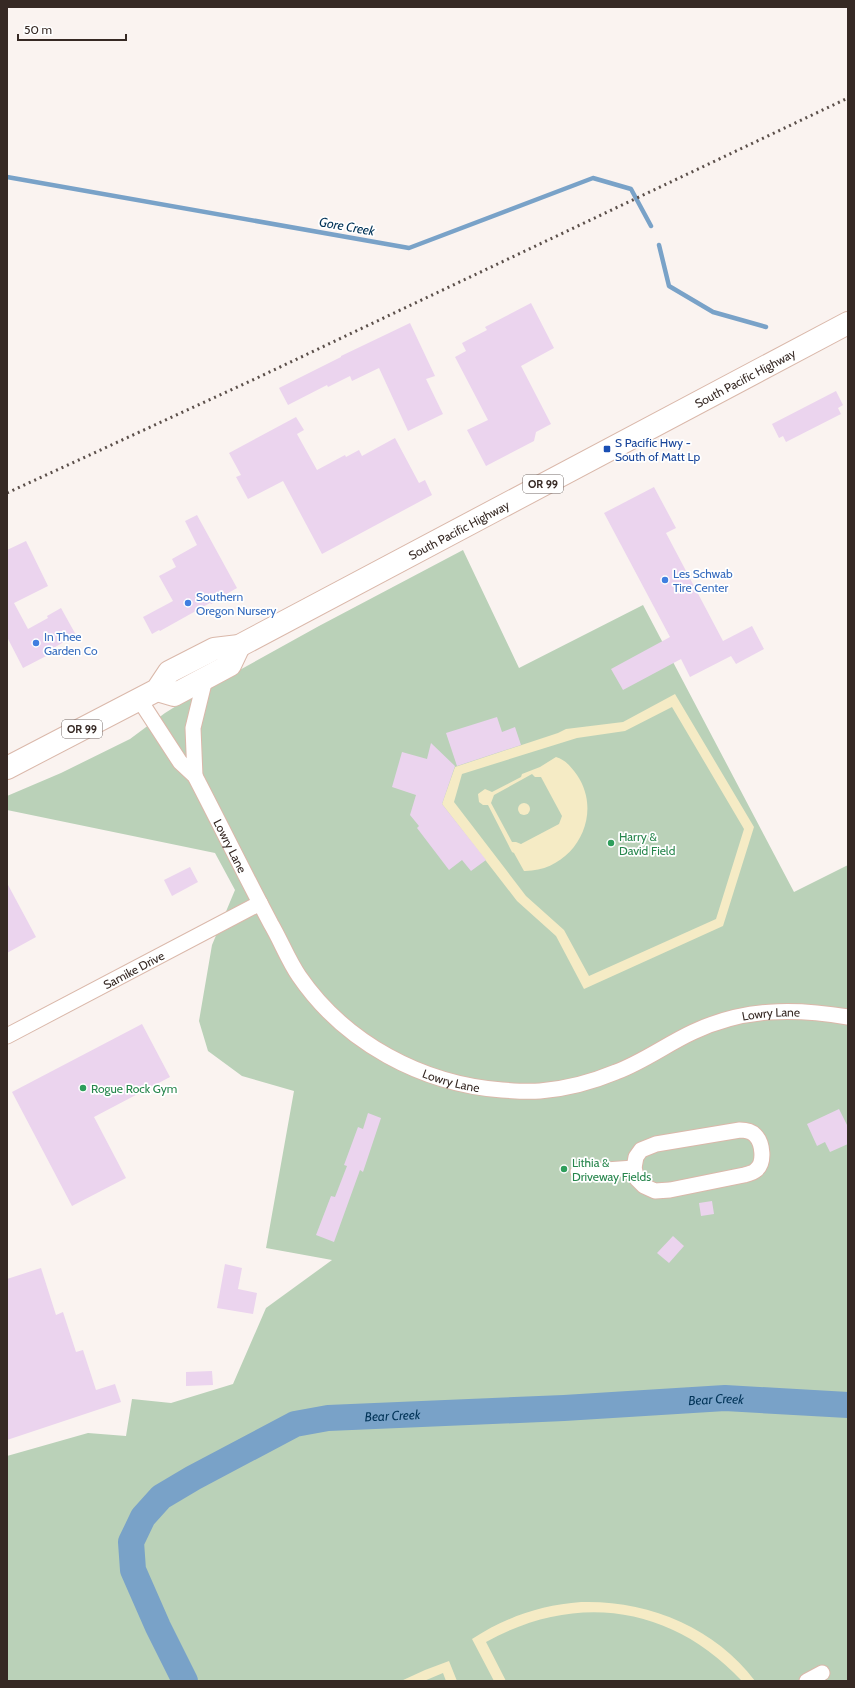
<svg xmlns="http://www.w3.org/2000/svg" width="855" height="1688" font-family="Cabin,sans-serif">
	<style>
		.green { fill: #bad1b8 }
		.sand { fill: #f5ebc5; fill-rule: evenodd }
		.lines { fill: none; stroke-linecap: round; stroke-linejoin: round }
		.stream { stroke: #79a2c8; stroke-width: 4.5 }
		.river { stroke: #79a2c8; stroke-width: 26 }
		.building { fill: #ebd4ee }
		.street-casing { stroke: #dab8aa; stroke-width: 17 }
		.primary-casing { stroke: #dab8aa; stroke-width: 24 }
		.street { stroke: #fff; stroke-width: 15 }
		.primary { stroke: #fff; stroke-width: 22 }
		.rail { stroke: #5b4f4a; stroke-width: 3; stroke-dasharray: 2 4; stroke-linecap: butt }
		.transit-dot { fill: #1a4fb4; stroke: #fff; stroke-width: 1.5 }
		.shop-dot { fill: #3f7fe0; stroke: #fff; stroke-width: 1.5 }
		.leisure-dot { fill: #2e9e5b; stroke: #fff; stroke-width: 1.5 }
		.labels { text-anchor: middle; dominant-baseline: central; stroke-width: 3.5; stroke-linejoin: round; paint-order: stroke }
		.shield { fill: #fff; stroke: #726966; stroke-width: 1 }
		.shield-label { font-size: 11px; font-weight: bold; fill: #362924 }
		.street-label { font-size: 12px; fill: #362924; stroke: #fff }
		.transit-label { font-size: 12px; fill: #164399; stroke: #fff; text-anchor: start }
		.shop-label { font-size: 12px; fill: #366cbe; stroke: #fff; text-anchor: start }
		.leisure-label { font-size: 12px; fill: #27864d; stroke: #fff; text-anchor: start }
		.water-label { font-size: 13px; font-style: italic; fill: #023458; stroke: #fff }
	</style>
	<rect width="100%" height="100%" fill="#faf3f0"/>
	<polygon class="green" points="463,550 519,668 643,605 794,892 848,865 848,1681 7,1681 7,1456 88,1433 126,1436 132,1399 171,1403 233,1384 266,1308 332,1260 266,1248 294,1091 242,1076 208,1051 199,1021 212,945 235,890 215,853 7,810 7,796 61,773 130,739 165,713 189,698 319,626"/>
	<g class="sand">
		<path d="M675,694L754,827L723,926L584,989L556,936L517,901L442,804L455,767L558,733L566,729L623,722ZM672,707L744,829L716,919L589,976L564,930L526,896L454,802L462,774L577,738L625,731Z"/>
		<path d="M556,757C566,760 571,767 577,775C605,816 573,872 524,871L514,853L512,852L488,805H483L479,802L478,794L485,789L492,792L521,777L522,774L540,767ZM532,774L535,777H541L562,816L559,824L521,844L516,842H512L491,803L494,795Z"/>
		<circle cx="524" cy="809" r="6"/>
		<path d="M581,1602C647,1600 715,1627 755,1681H742C671,1605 576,1592 486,1642L506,1681H494L472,1639C506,1617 541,1605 581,1602Z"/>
		<polygon points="449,1661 457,1681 446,1681 443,1673 424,1681 401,1681 425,1670"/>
	</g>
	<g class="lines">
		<g class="stream">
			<polyline points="7,177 409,248 593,178 631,189 651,226"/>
			<polyline points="659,245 669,286 713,312 766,327"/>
		</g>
		<path class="river" id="s1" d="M185,1681L158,1627L133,1570L131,1542L143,1517L161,1497L193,1478L295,1424L328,1418L564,1408L725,1398L848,1405"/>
	</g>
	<g class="building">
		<polygon points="531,303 554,348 521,366 551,424 536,432 534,441 486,466 467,430 488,420 455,357 466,351 462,343 487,330 485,327"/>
		<polygon points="410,323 435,376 426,379 443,414 408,431 379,368 352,381 350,376 328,387 327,385 288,405 279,388 341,357 341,356"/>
		<polygon points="836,391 843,405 838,408 841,414 786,442 783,436 779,438 772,424"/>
		<polygon points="296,417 304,430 297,434 317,470 345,455 346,457 359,450 362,456 395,438 419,483 425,480 432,495 322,554 283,481 248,499 236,477 241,475 229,453"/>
		<polygon points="654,487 676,528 666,533 723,641 752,626 764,649 736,664 731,656 690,677 681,659 623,690 611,669 670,637 604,513"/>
		<polygon points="197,515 237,588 221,597 222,598 211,604 210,603 160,631 159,630 152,634 143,617 173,601 159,576 176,567 172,559 197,545 185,521"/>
		<polygon points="26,541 48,586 14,603 28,629 48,618 47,616 61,608 76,635 50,650 52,653 23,668 7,637 7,550"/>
		<polygon points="497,717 502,732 515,727 521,745 457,766 446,733"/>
		<polygon points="431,743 455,766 442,804 486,860 471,871 462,860 449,870 417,828 419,826 410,815 416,795 392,787 402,752 427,759"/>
		<polygon points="190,867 198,882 172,896 164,880"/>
		<polygon points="7,883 36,937 7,953"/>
		<polygon points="142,1024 170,1077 94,1117 126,1178 72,1206 12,1092"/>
		<polygon points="839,1109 848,1127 848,1144 830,1152 825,1142 817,1146 807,1124"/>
		<polygon points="368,1113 381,1118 363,1172 360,1170 334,1242 316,1235 331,1196 335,1197 347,1166 344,1165 358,1127 363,1129"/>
		<polygon points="712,1201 714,1214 701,1216 699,1203"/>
		<polygon points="673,1236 684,1246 669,1263 657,1253"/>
		<polygon points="225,1264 242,1268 238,1289 257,1293 253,1314 217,1308"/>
		<polygon points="41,1268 56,1315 63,1312 76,1352 83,1350 96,1390 115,1384 121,1402 7,1440 7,1279"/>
		<polygon points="212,1371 213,1385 186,1386 186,1372"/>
	</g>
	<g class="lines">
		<defs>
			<g id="street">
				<path id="s2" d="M139,699L180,762L195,776C221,826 245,875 271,924C281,941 288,960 299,976C345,1043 422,1084 502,1090C514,1091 527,1092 540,1091C565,1089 592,1082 616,1072C643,1062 667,1044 693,1032C744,1008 794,1008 848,1017"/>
				<polyline points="195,776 193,728 205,679"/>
				<path id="s3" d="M7,1036L260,903"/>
				<path d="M740,1130C745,1130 751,1131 755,1135C763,1143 765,1163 756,1170C753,1173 748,1174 744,1175L670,1190L655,1191L644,1186L637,1179L634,1168L636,1157L641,1150L656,1144Z"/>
				<polyline points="578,1172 634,1168"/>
				<polyline points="807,1681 822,1673"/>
			</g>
			<g id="primary">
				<polyline points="157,690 174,695 230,665 239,646"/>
				<path id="s4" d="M7,768L157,690L169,672L214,649L239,646L848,323"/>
			</g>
		</defs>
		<use href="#street" class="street-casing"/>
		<use href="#primary" class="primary-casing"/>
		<use href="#street" class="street"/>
		<use href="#primary" class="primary"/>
		<polyline class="rail" points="7,493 259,377 848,98"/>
	</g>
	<rect class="transit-dot" x="603" y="445" width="8" height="8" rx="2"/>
	<g class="shop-dot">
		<circle cx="665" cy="580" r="4"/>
		<circle cx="188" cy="603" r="4"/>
		<circle cx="36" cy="643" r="4"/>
	</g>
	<g class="leisure-dot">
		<circle cx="611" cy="843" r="4"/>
		<circle cx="83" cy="1088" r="4"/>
		<circle cx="564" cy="1169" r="4"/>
	</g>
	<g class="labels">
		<g class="shield">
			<rect x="523" y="475" width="40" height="18" rx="3"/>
			<rect x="62" y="720" width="40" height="18" rx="3"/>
		</g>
		<g class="shield-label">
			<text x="543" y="484">OR 99</text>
			<text x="82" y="729">OR 99</text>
		</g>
		<g class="street-label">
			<text stroke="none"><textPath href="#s4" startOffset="839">South Pacific Highway</textPath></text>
			<text stroke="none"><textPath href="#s4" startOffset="515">South Pacific Highway</textPath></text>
			<text stroke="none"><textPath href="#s2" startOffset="174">Lowry Lane</textPath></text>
			<text stroke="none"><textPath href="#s3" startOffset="143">Samike Drive</textPath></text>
			<text stroke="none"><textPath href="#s2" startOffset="846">Lowry Lane</textPath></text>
			<text stroke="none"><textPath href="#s2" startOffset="510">Lowry Lane</textPath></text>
		</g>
		<g class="transit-label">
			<text x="615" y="442">S Pacific Hwy -<tspan x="615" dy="14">South of Matt Lp</tspan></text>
		</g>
		<g class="shop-label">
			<text x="673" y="573">Les Schwab<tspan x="673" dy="14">Tire Center</tspan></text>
			<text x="196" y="596">Southern<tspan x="196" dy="14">Oregon Nursery</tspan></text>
			<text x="44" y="636">In Thee<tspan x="44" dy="14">Garden Co</tspan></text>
		</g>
		<g class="leisure-label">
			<text x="619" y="836">Harry &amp;<tspan x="619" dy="14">David Field</tspan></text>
			<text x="91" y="1088">Rogue Rock Gym</text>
			<text x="572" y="1162">Lithia &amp;<tspan x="572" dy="14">Driveway Fields</tspan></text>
		</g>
		<g class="water-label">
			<text transform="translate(347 226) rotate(10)">Gore Creek</text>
			<text stroke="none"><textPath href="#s1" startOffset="780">Bear Creek</textPath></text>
			<text stroke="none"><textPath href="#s1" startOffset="456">Bear Creek</textPath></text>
		</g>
	</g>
	<rect width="855" height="1688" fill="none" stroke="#362924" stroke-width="16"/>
	<path d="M18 34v6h108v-6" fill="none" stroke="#362924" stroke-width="2"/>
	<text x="24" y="34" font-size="12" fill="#362924" stroke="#ffffff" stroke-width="3" paint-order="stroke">50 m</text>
</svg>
